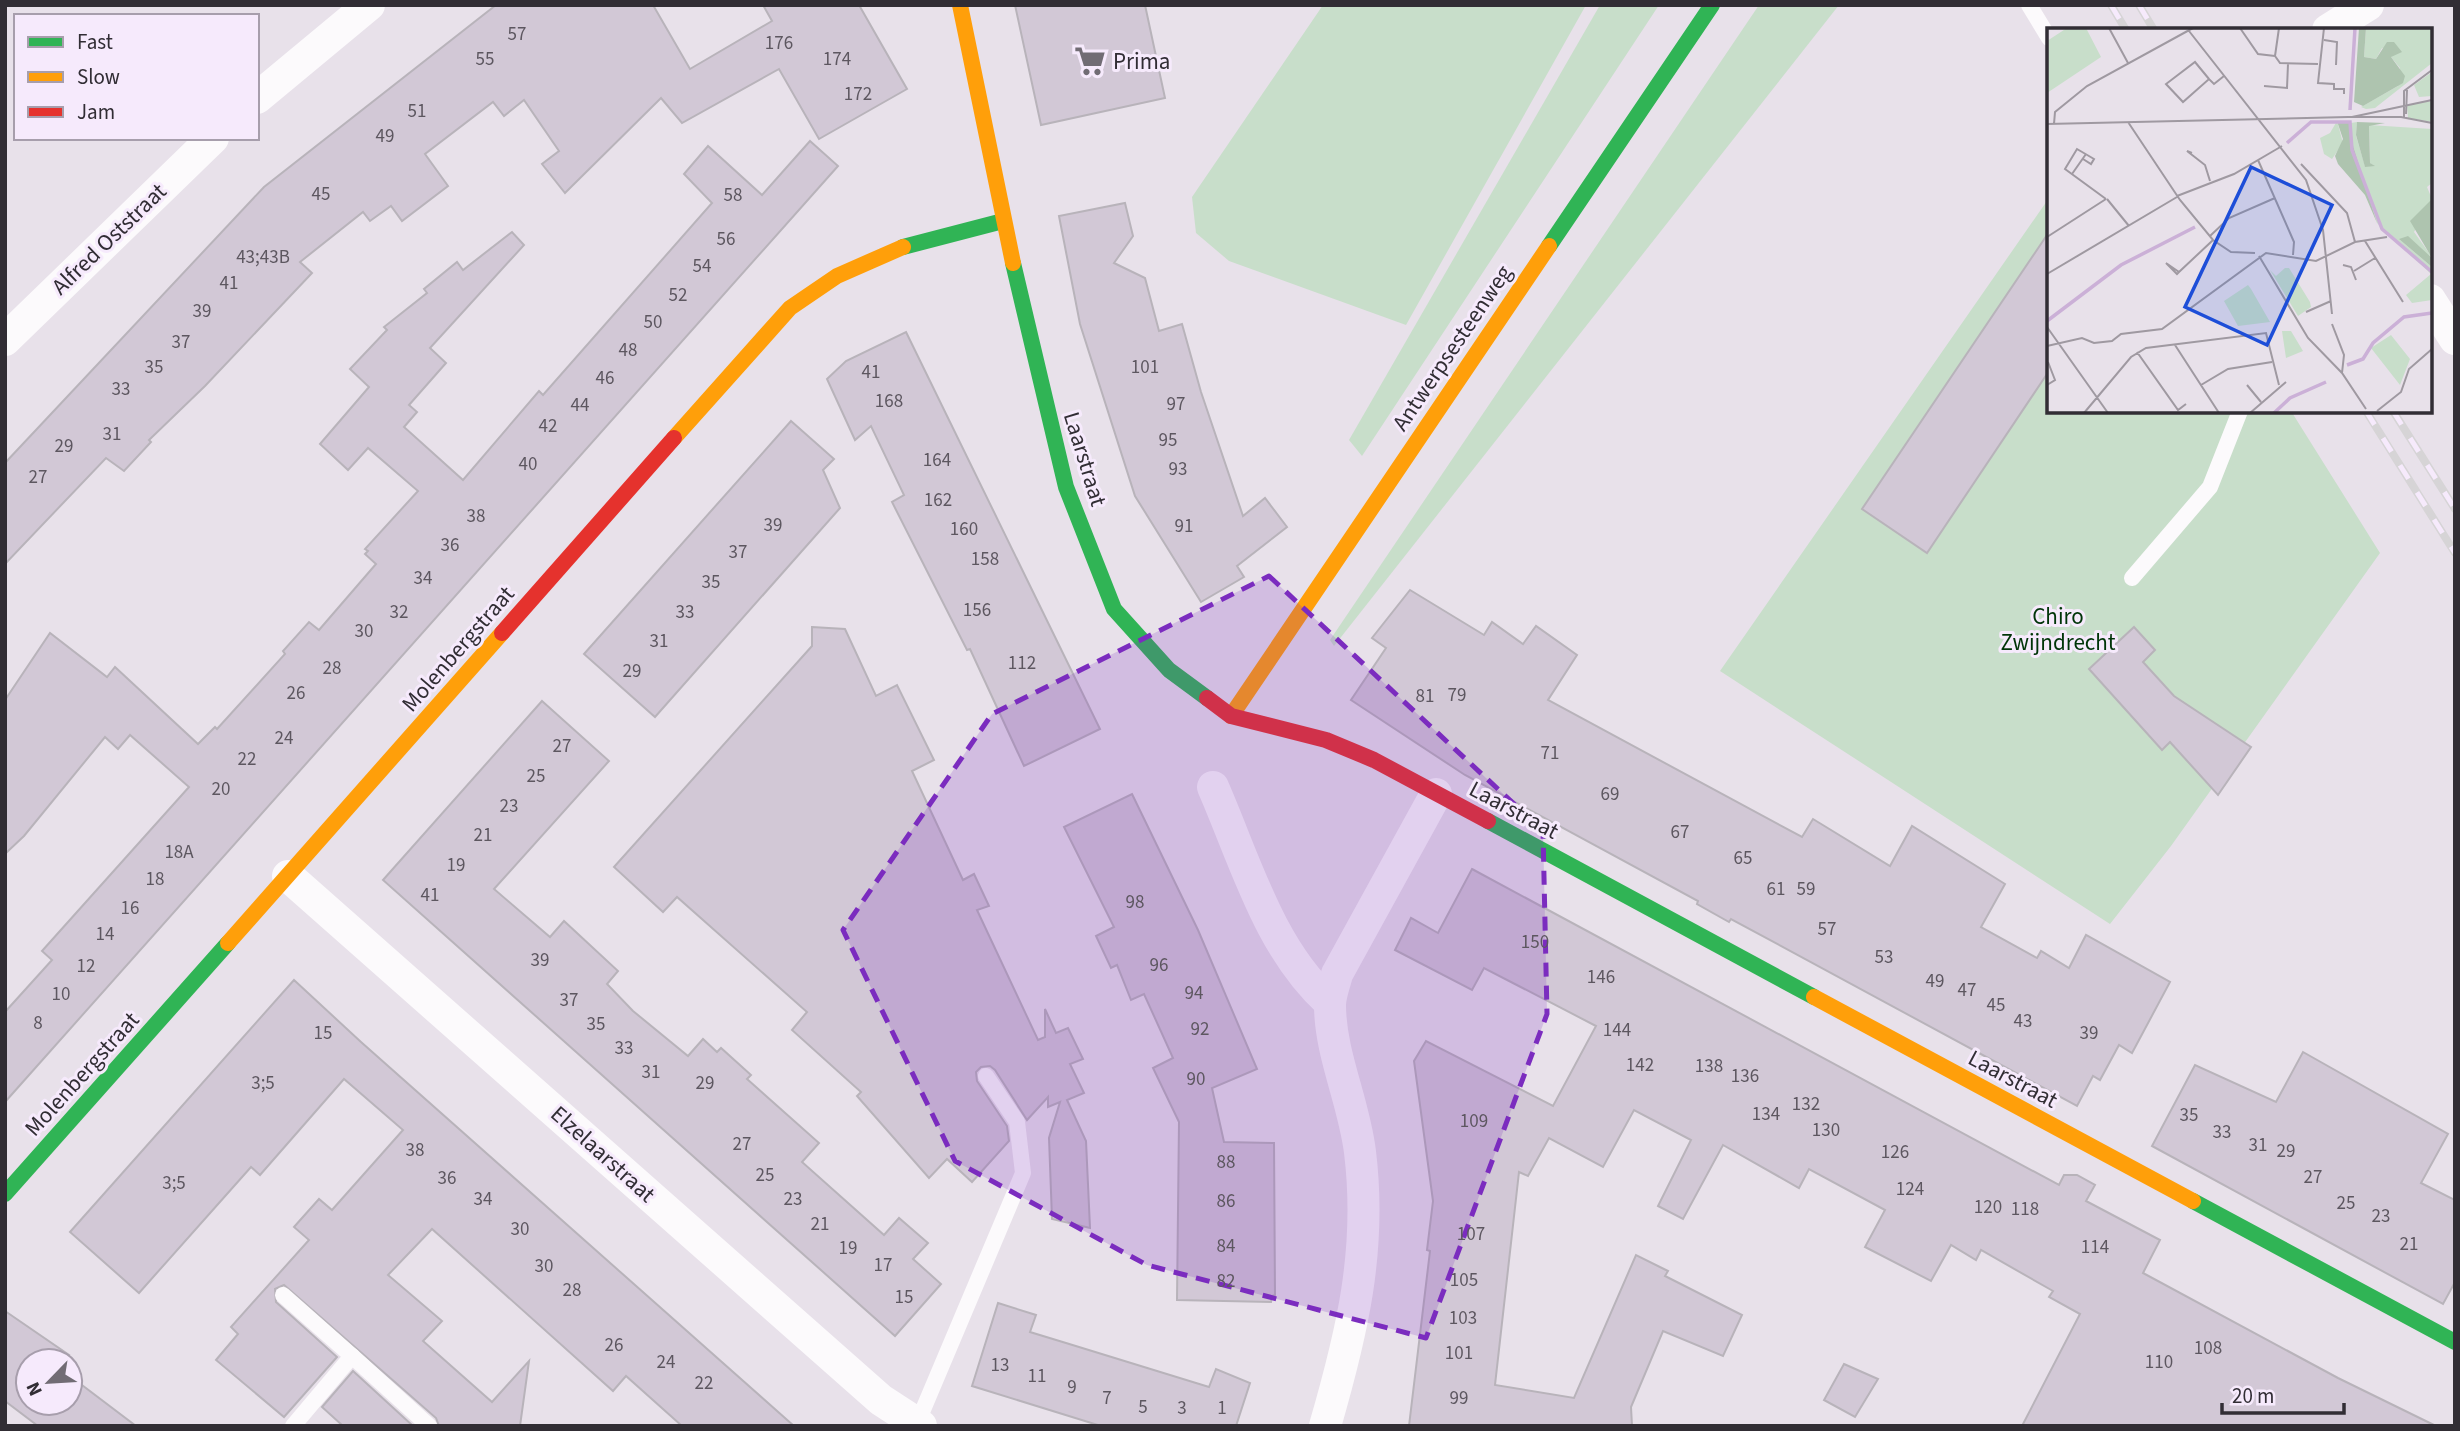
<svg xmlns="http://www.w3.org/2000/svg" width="2460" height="1431" font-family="'Source Sans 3',sans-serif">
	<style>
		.green { fill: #c8deca }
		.building { fill: #d2c8d6; stroke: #b8b3ba; stroke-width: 2 }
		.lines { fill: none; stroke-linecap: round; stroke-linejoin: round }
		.lane { stroke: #fcfafc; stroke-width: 16 }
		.street { stroke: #fcfafc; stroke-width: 32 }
		.fast { stroke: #30b455; stroke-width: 16 }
		.slow { stroke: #ff9f0a; stroke-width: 16 }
		.jam { stroke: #e5322d; stroke-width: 16 }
		.rail-casing { stroke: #d6d4d6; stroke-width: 8 }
		.rail { stroke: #f6eafc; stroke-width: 5; stroke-dasharray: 16; stroke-linecap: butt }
		.marked { fill: #7b2cbf; fill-opacity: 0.2; stroke: #7b2cbf; stroke-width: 5; stroke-dasharray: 14 9; stroke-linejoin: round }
		.labels { text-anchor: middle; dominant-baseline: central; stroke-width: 6; stroke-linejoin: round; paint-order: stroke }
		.number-label { font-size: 19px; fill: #5d5760 }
		.poi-label { font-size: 23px; fill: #312d34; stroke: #f6eafc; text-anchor: start }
		.street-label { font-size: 23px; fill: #312d34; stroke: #f6eafc }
		.park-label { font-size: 23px; fill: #003508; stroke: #f6eafc }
		.inset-river { fill: none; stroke: #cbb0d7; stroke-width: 3.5 }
		.inset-road { fill: none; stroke: #9f99a1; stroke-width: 2 }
		.view { fill: #1d4ed8; fill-opacity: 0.15; stroke: #1d4ed8; stroke-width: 3.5 }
		.inset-edge { fill: none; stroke: #312d34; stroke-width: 3.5 }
	</style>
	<rect width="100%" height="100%" fill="#e8e1ea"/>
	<g class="green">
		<polygon points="1323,5 1586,5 1406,325 1229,261 1196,233 1192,197"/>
		<polygon points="1600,5 1659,5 1362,456 1349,440"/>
		<polygon points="1759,5 1839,5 1334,646 1330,640"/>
		<polygon points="2049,198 2049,411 2291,411 2380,553 2171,846 2110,924 1720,671"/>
	</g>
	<g class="building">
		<polygon points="496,5 653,5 690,69 772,21 763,5 859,5 907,89 819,139 779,69 682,123 661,98 565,193 542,164 559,151 524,100 504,116 493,102 425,154 448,186 402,221 391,206 370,221 363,212 300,262 312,273 205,386 149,440 151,442 124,471 106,458 5,564 5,463 264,187"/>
		<polygon points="1015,5 1145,5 1165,98 1041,125"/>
		<polygon points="810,141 838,166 5,1102 5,1012 52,960 42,951 189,787 130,735 118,749 105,737 24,836 5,854 5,700 50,633 107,677 115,667 198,744 215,727 217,729 285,654 283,651 309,622 319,630 376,564 365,554 368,551 365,549 418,491 368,448 348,470 320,444 369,387 350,369 387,330 384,327 427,293 424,289 457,262 463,270 512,232 524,245 430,348 446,363 409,405 417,412 404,427 463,480 539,391 543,395 712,203 684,174 708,146 762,195"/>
		<polygon points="1125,203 1133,236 1114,263 1145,278 1159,331 1182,324 1201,392 1243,516 1265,498 1287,527 1237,566 1244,577 1201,602 1135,496 1080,324 1059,216"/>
		<polygon points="2049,232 2049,371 1927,553 1862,509"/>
		<polygon points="906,332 1100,729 1024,766 970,649 967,650 892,502 904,495 871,426 855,440 827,379 846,361"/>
		<polygon points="791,421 834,459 823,470 840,508 655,717 584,654"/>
		<polygon points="1410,590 1484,635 1492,622 1523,644 1536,626 1577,655 1548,700 1802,837 1813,819 1890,866 1912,826 2005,884 1981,927 2037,958 2041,951 2069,968 2086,935 2170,982 2132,1053 2119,1045 2100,1080 2093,1076 2077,1106 1731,919 1729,922 1697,904 1698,901 1465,775 1351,700 1386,648 1372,638"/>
		<polygon points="812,627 845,629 876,696 897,685 934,760 912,771 963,880 974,874 989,906 977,910 1038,1040 1045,1037 1045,1009 1056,1033 1068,1028 1083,1059 1070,1064 1084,1093 1067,1100 1086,1141 1090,1228 1052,1219 1049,1138 1060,1102 1048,1107 1048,1097 1027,1120 995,1070 990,1066 981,1067 976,1072 977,1081 1007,1126 1009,1141 972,1182 947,1159 929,1178 857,1096 861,1092 792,1030 807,1012 677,897 663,912 614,867 812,646"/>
		<polygon points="2134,627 2155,650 2143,662 2174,696 2251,747 2218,795 2170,742 2162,750 2089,669"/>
		<polygon points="542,701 609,761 494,889 550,937 564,921 618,971 607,984 633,1011 688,1056 703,1039 717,1052 721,1048 751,1075 747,1079 819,1143 802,1162 884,1235 899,1218 928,1243 913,1259 941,1284 895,1336 383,880"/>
		<polygon points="1132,794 1198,930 1257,1069 1212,1088 1224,1142 1274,1143 1275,1295 1272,1296 1271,1302 1177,1300 1179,1122 1153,1068 1173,1058 1144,994 1131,1000 1117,965 1111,968 1096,936 1114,927 1064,827"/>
		<polygon points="1472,869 2059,1185 2064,1175 2077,1175 2095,1185 2086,1201 2160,1240 2143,1273 2338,1378 2436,1426 2022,1426 2080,1314 2049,1297 2053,1291 1981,1250 1976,1260 1951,1245 1931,1281 1865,1247 1885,1210 1809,1169 1799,1188 1723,1145 1683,1219 1658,1206 1691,1140 1634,1110 1603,1167 1549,1138 1528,1176 1519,1172 1495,1385 1574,1398 1636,1255 1668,1271 1665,1276 1742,1315 1723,1356 1663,1331 1631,1407 1632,1426 1409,1426 1430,1251 1427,1250 1433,1201 1414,1061 1426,1041 1553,1106 1596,1026 1484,968 1472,990 1395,950 1411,918 1438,933"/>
		<polygon points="294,980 361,1042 794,1426 682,1426 626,1376 613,1391 432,1229 388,1275 442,1321 423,1341 492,1402 529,1361 520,1426 439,1426 436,1418 284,1285 275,1289 276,1302 337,1357 284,1417 216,1360 238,1334 231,1327 309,1240 294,1227 319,1199 332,1210 403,1130 344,1079 260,1175 251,1167 139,1293 70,1232"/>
		<polygon points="2303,1052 2448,1134 2421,1183 2455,1200 2455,1282 2443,1304 2152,1146 2195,1065 2276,1102"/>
		<polygon points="998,1303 1036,1315 1030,1332 1066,1343 1209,1387 1216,1369 1250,1383 1236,1426 1101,1426 972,1386"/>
		<polygon points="5,1311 69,1355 64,1361 28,1361 28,1403 70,1403 70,1376 136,1426 38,1426 5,1401"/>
		<polygon points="1844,1364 1878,1379 1855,1417 1824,1400"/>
		<polygon points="353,1371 413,1426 343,1426 322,1407"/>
	</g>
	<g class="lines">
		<g class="lane">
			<polyline points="2029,5 2049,38"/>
			<polyline points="2132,578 2210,487 2240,411"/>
			<polyline points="283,1295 352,1356 293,1426"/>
			<polyline points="352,1356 429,1426"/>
			<polyline points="917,1424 1023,1173 1017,1122 986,1076"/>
		</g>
		<g class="street">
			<polyline points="2328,30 2368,5"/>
			<polyline points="257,98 369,5"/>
			<polyline points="2430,300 2455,339"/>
			<polyline points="5,340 213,138"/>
			<path d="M1213,787C1245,860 1269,948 1329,1002"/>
			<polyline points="288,876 881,1400 921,1426"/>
			<path d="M1325,1426C1352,1333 1372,1250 1360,1152C1354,1102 1330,1054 1330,1005C1330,995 1335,983 1337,974L1436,794"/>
		</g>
		<g class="fast">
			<polyline points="1549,246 1712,5"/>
			<polyline points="903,247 1003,221"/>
			<polyline points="1013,263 1066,487 1114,609 1169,670 1207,698"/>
			<polyline points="1488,821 1814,997"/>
			<polyline points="5,1194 228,943"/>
			<polyline points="2193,1201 2455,1342"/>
		</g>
		<g class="slow">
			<polyline points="960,5 1013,263"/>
			<polyline points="674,438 790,308 837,276 903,247"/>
			<polyline points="1231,716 1549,246"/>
			<polyline points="228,943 502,633"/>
			<polyline points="1814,997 2193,1201"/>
		</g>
		<g class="jam">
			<polyline points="502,633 674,438"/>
			<polyline points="1207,698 1231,716 1326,740 1374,760 1488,821"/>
		</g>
		<defs>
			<g id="rail">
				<polyline points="2111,5 2126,30"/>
				<polyline points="2139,5 2154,30"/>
				<polyline points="2366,411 2455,553"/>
				<polyline points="2393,411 2455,509"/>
			</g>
		</defs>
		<use href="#rail" class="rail-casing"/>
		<use href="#rail" class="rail"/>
	</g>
	<path class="marked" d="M1269,576L1543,831L1547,1014L1426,1338L1147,1265L955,1161L843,930L992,714Z"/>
	<defs>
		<symbol id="supermarket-bare" viewBox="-9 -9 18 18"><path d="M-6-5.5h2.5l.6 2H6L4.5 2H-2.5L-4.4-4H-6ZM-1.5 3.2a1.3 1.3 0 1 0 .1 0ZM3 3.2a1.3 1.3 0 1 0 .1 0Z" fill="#716c74" stroke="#f6eafc" stroke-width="2.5" paint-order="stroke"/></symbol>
	</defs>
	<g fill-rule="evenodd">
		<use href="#supermarket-bare" x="1068" y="39" width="44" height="44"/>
	</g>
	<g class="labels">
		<g class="number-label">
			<text x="517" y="34">57</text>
			<text x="779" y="43">176</text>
			<text x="485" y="59">55</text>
			<text x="837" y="59">174</text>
			<text x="858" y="94">172</text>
			<text x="417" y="111">51</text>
			<text x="385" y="136">49</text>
			<text x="321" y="194">45</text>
			<text x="733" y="195">58</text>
			<text x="726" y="239">56</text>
			<text x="263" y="257">43;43B</text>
			<text x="702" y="266">54</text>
			<text x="229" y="283">41</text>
			<text x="678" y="295">52</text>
			<text x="202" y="311">39</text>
			<text x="653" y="322">50</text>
			<text x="181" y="342">37</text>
			<text x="628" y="350">48</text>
			<text x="154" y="367">35</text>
			<text x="1145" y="367">101</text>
			<text x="871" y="372">41</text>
			<text x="605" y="378">46</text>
			<text x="121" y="389">33</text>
			<text x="889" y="401">168</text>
			<text x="1176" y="404">97</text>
			<text x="580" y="405">44</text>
			<text x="548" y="426">42</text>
			<text x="112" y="434">31</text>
			<text x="1168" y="440">95</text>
			<text x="64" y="446">29</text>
			<text x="937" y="460">164</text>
			<text x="528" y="464">40</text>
			<text x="1178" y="469">93</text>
			<text x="38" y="477">27</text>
			<text x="938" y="500">162</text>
			<text x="476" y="516">38</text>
			<text x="773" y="525">39</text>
			<text x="1184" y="526">91</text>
			<text x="964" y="529">160</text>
			<text x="450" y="545">36</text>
			<text x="738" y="552">37</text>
			<text x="985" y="559">158</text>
			<text x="423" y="578">34</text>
			<text x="711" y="582">35</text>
			<text x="977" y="610">156</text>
			<text x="399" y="612">32</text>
			<text x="685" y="612">33</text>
			<text x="364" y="631">30</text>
			<text x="659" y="641">31</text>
			<text x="1022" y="663">112</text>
			<text x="332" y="668">28</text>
			<text x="632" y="671">29</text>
			<text x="296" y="693">26</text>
			<text x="1457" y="695">79</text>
			<text x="1425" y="696">81</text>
			<text x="284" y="738">24</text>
			<text x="562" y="746">27</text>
			<text x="1550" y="753">71</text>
			<text x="247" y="759">22</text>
			<text x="536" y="776">25</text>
			<text x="221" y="789">20</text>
			<text x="1610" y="794">69</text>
			<text x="509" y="806">23</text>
			<text x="1680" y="832">67</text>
			<text x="483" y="835">21</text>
			<text x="179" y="852">18A</text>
			<text x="1743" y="858">65</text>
			<text x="456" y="865">19</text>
			<text x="155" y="879">18</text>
			<text x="1776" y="889">61</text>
			<text x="1806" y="889">59</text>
			<text x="430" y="895">41</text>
			<text x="1135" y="902">98</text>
			<text x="130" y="908">16</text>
			<text x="1827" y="929">57</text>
			<text x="105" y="934">14</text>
			<text x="1535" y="942">150</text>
			<text x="1884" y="957">53</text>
			<text x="540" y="960">39</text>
			<text x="1159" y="965">96</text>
			<text x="86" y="966">12</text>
			<text x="1601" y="977">146</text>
			<text x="1935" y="981">49</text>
			<text x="1967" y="990">47</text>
			<text x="1194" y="993">94</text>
			<text x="61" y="994">10</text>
			<text x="569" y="1000">37</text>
			<text x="1996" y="1005">45</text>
			<text x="2023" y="1021">43</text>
			<text x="38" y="1023">8</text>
			<text x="596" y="1024">35</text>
			<text x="1200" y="1029">92</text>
			<text x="1617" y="1030">144</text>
			<text x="323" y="1033">15</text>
			<text x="2089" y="1033">39</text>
			<text x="624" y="1048">33</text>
			<text x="1640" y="1065">142</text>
			<text x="1709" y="1066">138</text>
			<text x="651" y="1072">31</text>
			<text x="1745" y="1076">136</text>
			<text x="1196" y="1079">90</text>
			<text x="263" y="1083">3;5</text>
			<text x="705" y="1083">29</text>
			<text x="1806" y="1104">132</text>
			<text x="1766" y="1114">134</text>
			<text x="2189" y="1115">35</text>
			<text x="1474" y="1121">109</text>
			<text x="1826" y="1130">130</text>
			<text x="2222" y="1132">33</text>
			<text x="742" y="1144">27</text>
			<text x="2258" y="1145">31</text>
			<text x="415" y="1150">38</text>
			<text x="2286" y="1151">29</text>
			<text x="1895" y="1152">126</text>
			<text x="1226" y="1162">88</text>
			<text x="765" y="1175">25</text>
			<text x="2313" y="1177">27</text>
			<text x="447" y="1178">36</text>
			<text x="174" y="1183">3;5</text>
			<text x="1910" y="1189">124</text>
			<text x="483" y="1199">34</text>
			<text x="793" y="1199">23</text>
			<text x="1226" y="1201">86</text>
			<text x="2346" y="1203">25</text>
			<text x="1988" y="1207">120</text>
			<text x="2025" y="1209">118</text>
			<text x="2381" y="1216">23</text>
			<text x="820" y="1224">21</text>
			<text x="520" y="1229">30</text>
			<text x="1471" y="1234">107</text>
			<text x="2409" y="1244">21</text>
			<text x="1226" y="1246">84</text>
			<text x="2095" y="1247">114</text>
			<text x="848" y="1248">19</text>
			<text x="883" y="1265">17</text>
			<text x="544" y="1266">30</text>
			<text x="1464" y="1280">105</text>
			<text x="1226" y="1281">82</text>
			<text x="572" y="1290">28</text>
			<text x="904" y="1297">15</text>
			<text x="1463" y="1318">103</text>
			<text x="614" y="1345">26</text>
			<text x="2208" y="1348">108</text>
			<text x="1459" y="1353">101</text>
			<text x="666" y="1362">24</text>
			<text x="2159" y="1362">110</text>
			<text x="1000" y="1365">13</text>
			<text x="1037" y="1376">11</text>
			<text x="704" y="1383">22</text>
			<text x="1072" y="1387">9</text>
			<text x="1107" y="1398">7</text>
			<text x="1459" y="1398">99</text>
			<text x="1143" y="1407">5</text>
			<text x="1182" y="1408">3</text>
			<text x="1222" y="1408">1</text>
		</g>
		<g class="poi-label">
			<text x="1113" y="61">Prima</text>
		</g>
		<g class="street-label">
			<text transform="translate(109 239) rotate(-44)">Alfred Oststraat</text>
			<text transform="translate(1452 348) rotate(-56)">Antwerpsesteenweg</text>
			<text transform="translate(1085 459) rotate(73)">Laarstraat</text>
			<text transform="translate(458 649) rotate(-49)">Molenbergstraat</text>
			<text transform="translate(1514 810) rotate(28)">Laarstraat</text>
			<text transform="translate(82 1074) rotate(-48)">Molenbergstraat</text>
			<text transform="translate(2013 1079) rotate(28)">Laarstraat</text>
			<text transform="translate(603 1154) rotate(42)">Elzelaarstraat</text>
		</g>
		<g class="park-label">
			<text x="2058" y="616">Chiro<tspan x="2058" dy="26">Zwijndrecht</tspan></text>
		</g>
	</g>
	<g transform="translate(2047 28)">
		<rect width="385" height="385" fill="#e8e1ea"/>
		<path d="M20,0H39L54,29L0,65V13ZM319,0H385V35L328,80L319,81L314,79L351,58L353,40L344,29L346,26L335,20L329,31L317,29ZM385,44V68L372,69L367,57ZM385,73V94L361,90L360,77ZM290,93L296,115L285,131L277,126L273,110L283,105ZM310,94L309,108L318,138H327L323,135L322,97L385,101V155L380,159L385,171L367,204L385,229L352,211L385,239V272L365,275L359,267L384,246L330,195L304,111V95ZM238,240H242L263,274L264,279L251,288L223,242L229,248ZM201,257L204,261L223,294L191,298L177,273ZM235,303H244L256,323L239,330ZM344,307L363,331L353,357L324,320Z" fill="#c8deca"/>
		<path d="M312,0H319L317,29L329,31L340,14H347L355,24L344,29L358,48L356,55L316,78L307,74ZM290,93H304V111L330,195L318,167L291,136L288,128L296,111ZM310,94L338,95L322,98L323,135L328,138L318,139L309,107ZM385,171V239L352,211L361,208L385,230L363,193Z" fill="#aec4af"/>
		<path class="inset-river" d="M303,82L308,0M240,115L264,94H303L305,122L335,201L385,244M0,293L74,237L148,199M300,337L316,331L326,315L357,289L385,285M227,385L243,370L279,354"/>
		<path class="inset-road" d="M62,0L81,35M193,0L211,26L228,28M277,0L271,55L287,56V61H297V66M142,3L259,152L276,202L285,286M277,12L290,14L289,37M228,28L233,35L271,36M228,28L232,0M162,51L148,34L119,56L136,74L162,51L167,56L177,48M217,58L240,60L241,36M359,86L360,62M305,89L385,72M357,89V63L385,42M81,94L133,172L166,212L184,224L208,225M0,96L301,89H354L385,95M7,96L8,84L40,58L146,0M145,125L140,123L158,137L163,153M36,131L44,136L47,131L30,121L18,141L59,171M211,132L247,214L246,227M254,136L300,185L308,214M25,146L39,126M130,168L187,146L235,118M60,171L82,198M163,208L182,190L228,170M0,209L59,171M318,213L356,274M212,228L261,310L295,345L319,381M296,237L304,239L309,252M307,243L328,230M132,244L119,235L130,246L132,244L165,213L166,212M0,246L130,169M259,284L284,273M285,296L297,327L295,345M0,299L61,385M128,317L172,385M0,318L35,310L47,315L65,313L74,306L115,301L219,225L269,233L308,214L340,209M90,324L131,382L139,376M0,357L8,352L1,334M154,357L181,341L225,334M200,357L214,374M330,383L354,364L362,341L385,321M37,385L84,329L99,320L219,305L232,357M203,385L239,354"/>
		<path class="view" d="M204,139L285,177L220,317L138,279Z"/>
		<rect width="385" height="385" class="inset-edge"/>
	</g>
	<rect width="2460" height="1431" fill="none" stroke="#312d34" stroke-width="14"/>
	<rect x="14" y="14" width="245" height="126" fill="#f6eafc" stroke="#a79eac" stroke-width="2"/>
	<rect x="28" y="37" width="35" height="10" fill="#30b455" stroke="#a79eac" stroke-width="2"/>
	<text x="77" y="49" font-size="21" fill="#312d34">Fast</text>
	<rect x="28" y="72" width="35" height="10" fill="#ff9f0a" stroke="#a79eac" stroke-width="2"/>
	<text x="77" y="84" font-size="21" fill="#312d34">Slow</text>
	<rect x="28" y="107" width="35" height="10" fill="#e5322d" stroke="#a79eac" stroke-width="2"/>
	<text x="77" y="119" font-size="21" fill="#312d34">Jam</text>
	<g transform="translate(49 1382) rotate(245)"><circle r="33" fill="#f6eafc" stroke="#a79eac" stroke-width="2"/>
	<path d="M0-5L12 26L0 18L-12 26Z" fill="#716c74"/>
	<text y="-10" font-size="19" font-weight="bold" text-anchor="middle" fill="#312d34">N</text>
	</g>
	<path d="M2222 1403v10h122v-10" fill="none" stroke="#312d34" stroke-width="3.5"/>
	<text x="2232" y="1403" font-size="21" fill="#312d34" stroke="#f6eafc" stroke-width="5" paint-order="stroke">20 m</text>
</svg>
